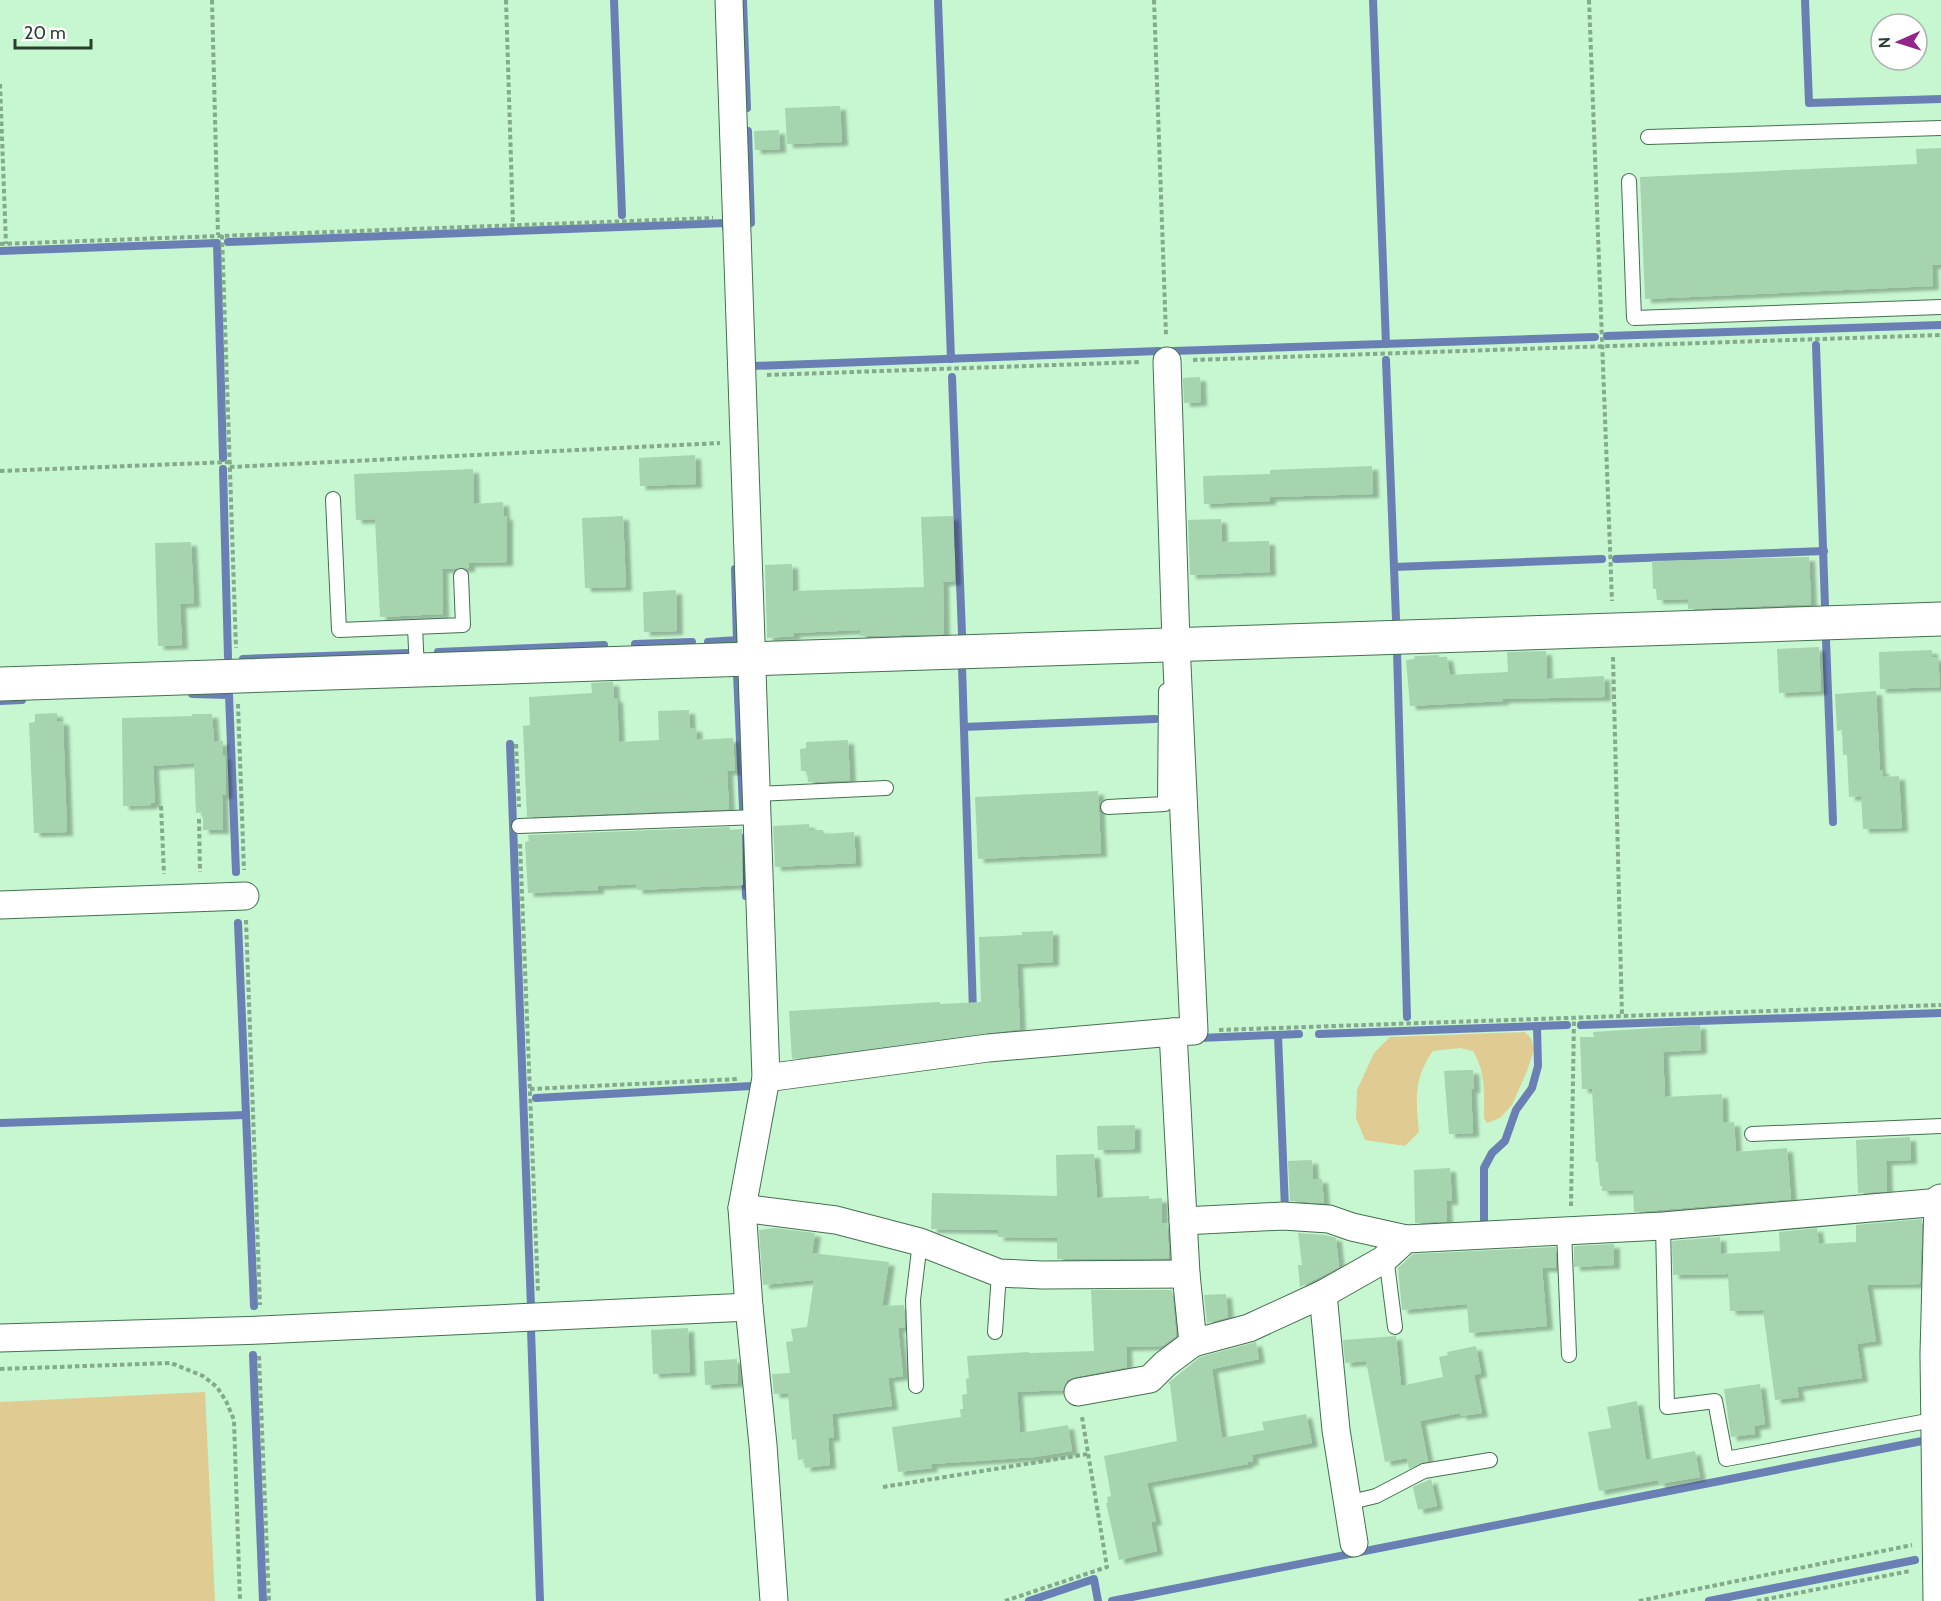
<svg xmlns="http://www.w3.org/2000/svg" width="1941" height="1601" font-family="Cabin,sans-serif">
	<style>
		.green { fill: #e0cc93 }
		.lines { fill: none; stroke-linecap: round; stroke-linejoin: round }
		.stream { stroke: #6a80b4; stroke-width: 8 }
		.building { fill: #a5d4ae; filter: url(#shadow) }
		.lane-casing { stroke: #44704f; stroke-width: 16 }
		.street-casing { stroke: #44704f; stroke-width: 29 }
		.secondary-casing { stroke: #44704f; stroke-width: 35 }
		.path { stroke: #84a98c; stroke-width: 4; stroke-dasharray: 4.5 3; stroke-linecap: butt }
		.lane { stroke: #fff; stroke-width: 14 }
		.street { stroke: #fff; stroke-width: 27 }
		.secondary { stroke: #fff; stroke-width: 33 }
	</style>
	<defs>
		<filter id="shadow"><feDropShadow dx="6" dy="4" stdDeviation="1.5" flood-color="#0004"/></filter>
	</defs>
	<rect width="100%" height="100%" fill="#c6f7d0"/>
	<g class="green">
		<path d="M1525,1032L1531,1038L1534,1050L1527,1071L1512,1105L1500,1118L1487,1123L1484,1118C1484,1093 1486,1073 1473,1051L1460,1048L1433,1051C1413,1079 1416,1100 1419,1132L1405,1146L1365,1140L1356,1118L1357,1090L1374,1053L1390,1037Z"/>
		<polygon points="205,1392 215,1601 0,1601 0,1402"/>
	</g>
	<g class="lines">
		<g class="stream">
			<polyline points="614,0 622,215"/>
			<polyline points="743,0 747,108"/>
			<polyline points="938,0 951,359"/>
			<polyline points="1373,0 1386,344"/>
			<polyline points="1805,0 1809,103 1941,99"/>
			<polyline points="748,131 751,223"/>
			<polyline points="228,242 726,223 726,228"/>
			<polyline points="0,251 217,243 223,458"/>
			<polyline points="1607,336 1941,325"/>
			<polyline points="1816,345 1825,606"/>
			<polyline points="1173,351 1595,337"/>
			<polyline points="1386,360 1396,619"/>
			<polyline points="752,366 1159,351"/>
			<polyline points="952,377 962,634"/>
			<polyline points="223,469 228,657"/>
			<polyline points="1616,559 1824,551"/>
			<polyline points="1394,567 1602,559"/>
			<polyline points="1826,640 1833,822"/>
			<polyline points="708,642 737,640 735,569"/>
			<polyline points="635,644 692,642"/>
			<polyline points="1397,650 1407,1017"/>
			<polyline points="438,652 604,645"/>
			<polyline points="243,659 409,653"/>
			<polyline points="962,666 973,1012"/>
			<polyline points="737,674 743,808"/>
			<polyline points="192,694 229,695 236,872"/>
			<polyline points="0,701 22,700"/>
			<polyline points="964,727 1155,719"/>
			<polyline points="510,744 531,1307"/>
			<polyline points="744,838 746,896"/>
			<polyline points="238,923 254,1306"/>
			<polyline points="1581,1025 1941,1013"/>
			<polyline points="1319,1034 1567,1025"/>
			<polyline points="1278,1035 1285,1209"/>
			<polyline points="1199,1038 1299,1034"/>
			<polyline points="536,1098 752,1086"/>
			<polyline points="0,1123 246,1115"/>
			<polyline points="1484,1223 1484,1168 1492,1153 1505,1141 1516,1110 1532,1088 1538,1066 1537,1026"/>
			<polyline points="531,1329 540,1601"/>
			<polyline points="253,1355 263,1601"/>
			<polyline points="1029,1601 1094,1579 1098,1601"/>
			<polyline points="1112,1601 1922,1441"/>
			<polyline points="1709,1601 1915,1560"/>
		</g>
	</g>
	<g class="building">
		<polygon points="840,106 842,142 787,144 785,108"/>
		<polygon points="779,130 780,149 755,150 754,131"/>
		<polygon points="1941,148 1941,265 1932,265 1933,286 1645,299 1640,177 1917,164 1916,149"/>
		<polygon points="1200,377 1201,402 1184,403 1183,378"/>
		<polygon points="695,455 696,484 640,486 639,458"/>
		<polygon points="1372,466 1373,494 1270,497 1270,501 1204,504 1203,476 1270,474 1270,470"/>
		<polygon points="473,469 474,504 503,502 504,516 507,516 507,562 469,563 469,568 442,569 443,614 380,617 375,519 356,520 354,474"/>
		<polygon points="623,516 626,587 585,588 582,518"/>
		<polygon points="953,516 955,581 943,582 944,634 860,636 860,630 794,633 794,636 767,638 765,565 792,564 793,591 924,587 921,517"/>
		<polygon points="1221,519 1222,542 1269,541 1270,572 1190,575 1188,520"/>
		<polygon points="191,542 194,603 180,604 182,645 158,646 155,543"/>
		<polygon points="1809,557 1811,604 1688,609 1688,599 1657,600 1656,589 1653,589 1652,561"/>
		<polygon points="676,590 677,631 644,632 643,592"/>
		<polygon points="1819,647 1821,691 1779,693 1777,649"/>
		<polygon points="1932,650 1932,657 1938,657 1940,687 1880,689 1879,652"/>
		<polygon points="1546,651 1547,679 1604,676 1605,697 1503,699 1503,701 1410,706 1406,660 1414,659 1415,656 1439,655 1439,657 1447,657 1450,675 1508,672 1507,652"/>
		<polygon points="613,682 614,699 617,698 619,742 659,740 658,711 689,710 690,728 696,728 697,740 733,738 735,771 727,771 729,809 527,817 523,726 530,725 529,697 592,693 591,683"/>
		<polygon points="1876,691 1880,770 1883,770 1883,777 1899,776 1902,828 1863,829 1861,796 1849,797 1847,755 1843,755 1842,730 1837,731 1835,694"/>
		<polygon points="57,713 57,721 63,721 67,832 34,833 29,723 35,722 35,714"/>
		<polygon points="192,714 212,714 214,742 223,741 222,755 225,756 226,795 222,795 223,830 203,830 203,812 196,813 194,763 153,766 155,803 151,803 151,805 123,806 122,718 192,716"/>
		<polygon points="848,740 850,780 808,782 807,771 801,771 800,749 806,748 806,742"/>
		<polygon points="1098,791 1101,853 978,859 975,797"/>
		<polygon points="809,824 809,830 823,830 824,834 854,832 856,863 775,867 773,826"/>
		<polygon points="730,827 730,830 742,829 743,885 637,890 636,884 598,886 598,890 528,893 525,842 529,841 528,835"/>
		<polygon points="1053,931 1053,962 1017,964 1020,1029 792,1059 789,1011 940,1002 940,1004 981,1002 979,937 1022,935 1022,932"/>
		<polygon points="1700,1025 1701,1050 1663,1052 1665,1097 1722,1094 1723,1123 1734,1122 1736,1152 1787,1148 1791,1199 1634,1212 1633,1190 1602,1191 1602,1186 1600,1186 1598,1162 1596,1162 1592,1089 1582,1089 1580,1037 1594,1037 1593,1032"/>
		<polygon points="1466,1070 1473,1070 1474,1089 1471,1089 1473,1133 1449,1134 1444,1071"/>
		<polygon points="1135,1125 1135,1149 1098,1150 1097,1126"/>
		<polygon points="1910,1137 1911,1160 1886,1161 1887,1191 1858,1193 1856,1140"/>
		<polygon points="1094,1154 1097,1198 1149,1196 1149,1199 1162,1198 1162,1223 1167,1223 1169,1258 1057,1259 1057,1238 998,1237 998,1230 931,1229 932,1193 1057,1196 1056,1155"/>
		<polygon points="1312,1160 1313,1179 1322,1179 1324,1203 1290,1201 1288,1161"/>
		<polygon points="1450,1168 1452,1201 1446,1201 1447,1221 1415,1223 1414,1170"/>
		<polygon points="1922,1219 1920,1284 1867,1285 1876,1341 1857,1344 1862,1378 1797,1387 1799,1397 1775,1400 1763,1310 1730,1311 1728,1274 1673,1275 1672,1241 1720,1237 1721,1254 1780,1251 1779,1232 1817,1228 1819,1244 1856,1242 1856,1225"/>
		<polygon points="775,1228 815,1233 812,1253 889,1262 882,1306 904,1305 905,1327 898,1328 903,1376 888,1378 892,1406 832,1414 834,1437 828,1438 830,1465 805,1468 804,1459 798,1460 796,1439 792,1440 788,1393 774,1394 772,1374 790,1373 786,1342 793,1341 791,1329 807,1327 814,1280 763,1285 759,1230"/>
		<polygon points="1298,1233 1326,1235 1336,1238 1339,1267 1300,1287 1298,1265 1302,1265"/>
		<polygon points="1614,1244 1614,1265 1574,1267 1574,1246"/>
		<polygon points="1556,1247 1556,1268 1542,1268 1547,1326 1469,1333 1467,1304 1402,1310 1398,1268 1413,1254"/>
		<polygon points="1091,1290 1172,1290 1176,1336 1162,1346 1126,1347 1127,1367 1075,1377 1067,1380 1063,1390 1017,1392 1020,1433 1068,1425 1072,1451 1035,1457 931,1464 932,1468 898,1472 892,1427 961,1417 960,1409 963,1409 962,1395 967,1394 966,1379 969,1378 967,1356 1029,1352 1029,1353 1094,1351"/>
		<polygon points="1226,1294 1228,1317 1207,1323 1204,1295"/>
		<polygon points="688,1328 690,1372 653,1374 651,1330"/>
		<polygon points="1396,1336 1401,1386 1443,1377 1439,1357 1448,1355 1447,1352 1476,1346 1481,1373 1474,1375 1482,1413 1461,1416 1460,1413 1420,1421 1428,1461 1409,1469 1407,1458 1385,1462 1366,1361 1345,1363 1343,1340"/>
		<polygon points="1256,1342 1259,1359 1212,1369 1222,1438 1264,1430 1262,1422 1306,1414 1312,1443 1252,1455 1253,1461 1247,1462 1248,1464 1147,1483 1156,1521 1151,1522 1157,1551 1119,1560 1106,1503 1108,1503 1107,1497 1111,1496 1104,1456 1177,1441 1170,1384 1168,1383 1200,1357"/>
		<polygon points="737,1359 738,1383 705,1385 704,1361"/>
		<polygon points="1760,1384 1765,1424 1754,1426 1755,1434 1731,1437 1724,1389"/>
		<polygon points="1637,1401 1646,1460 1695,1451 1700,1477 1659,1484 1658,1480 1599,1491 1588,1432 1611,1428 1607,1407"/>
		<polygon points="1431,1479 1437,1506 1418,1510 1413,1487"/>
	</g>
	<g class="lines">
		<defs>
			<g id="lane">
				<polyline points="1648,137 1941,128"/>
				<polyline points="1629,181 1634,318 1941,307"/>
				<polyline points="333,499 339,630 463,625 461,576"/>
				<polyline points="415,627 417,670"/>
				<polyline points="757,794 886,788"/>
				<polyline points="1108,807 1165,804 1166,691"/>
				<polyline points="519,826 758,817"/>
				<polyline points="1752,1134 1941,1126"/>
				<polyline points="1663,1226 1667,1407 1715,1401 1726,1459 1938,1419"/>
				<polyline points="1564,1231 1569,1355"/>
				<polyline points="1383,1260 1387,1264 1395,1327"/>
				<polyline points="995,1332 999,1273"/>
				<polyline points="916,1386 913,1300 920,1242"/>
				<polyline points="1347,1503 1376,1496 1424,1471 1490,1460"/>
			</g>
			<g id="street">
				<polyline points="729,0 766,1078 742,1208 749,1307 763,1445 774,1601"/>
				<polyline points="1167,361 1176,643 1194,1031 1173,1032 1186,1274 1193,1343"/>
				<polyline points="0,905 245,896"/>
				<polyline points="766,1078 988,1048 1173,1032"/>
				<polyline points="742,1208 836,1220 920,1242 999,1273 1042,1275 1186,1274"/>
				<polyline points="1183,1221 1283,1216 1329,1219 1352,1227 1406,1239"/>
				<polyline points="1323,1294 1336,1430 1354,1543"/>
				<polyline points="0,1338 261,1330 749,1307"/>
				<polyline points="1078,1392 1150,1379 1165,1364 1193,1343 1249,1328 1323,1294 1383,1260 1406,1239 1663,1226 1941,1202"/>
			</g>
			<g id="secondary">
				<polyline points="0,684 1941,619"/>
				<polyline points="1940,1601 1937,1354 1941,1201"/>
			</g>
		</defs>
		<use href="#lane" class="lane-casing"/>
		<use href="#street" class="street-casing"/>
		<use href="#secondary" class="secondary-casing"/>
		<g class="path">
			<polyline points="212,0 218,235"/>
			<polyline points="506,0 513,225"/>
			<polyline points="1154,0 1166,335"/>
			<polyline points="1589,0 1612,601"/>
			<polyline points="0,84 6,244"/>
			<polyline points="222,235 236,648"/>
			<polyline points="0,244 713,218"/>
			<polyline points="1193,360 1941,335"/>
			<polyline points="767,375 1141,362"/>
			<polyline points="230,467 720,443"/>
			<polyline points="0,471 230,462"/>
			<polyline points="1613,657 1622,1016"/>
			<polyline points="238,704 244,870"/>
			<polyline points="516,744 519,807"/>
			<polyline points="161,806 164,874"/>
			<polyline points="199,819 200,872"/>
			<polyline points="520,844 538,1292"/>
			<polyline points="246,920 260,1305"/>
			<polyline points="1219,1030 1941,1005"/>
			<polyline points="530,1089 739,1079"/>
			<polyline points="1571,1206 1574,1018"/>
			<polyline points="259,1356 269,1601"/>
			<polyline points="0,1369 171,1363 203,1376 217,1387 226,1401 234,1420 240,1601"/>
			<polyline points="883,1487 1088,1454"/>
			<polyline points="1005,1601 1107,1567 1082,1417"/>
			<polyline points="1639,1601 1912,1545"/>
			<polyline points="1757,1601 1910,1571"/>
		</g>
		<use href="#lane" class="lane"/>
		<use href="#street" class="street"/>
		<use href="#secondary" class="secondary"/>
	</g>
	<g transform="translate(1899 42) rotate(267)"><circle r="28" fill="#ffffff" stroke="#aab2ac" stroke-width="1.5"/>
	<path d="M0-4.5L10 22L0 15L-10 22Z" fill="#91278a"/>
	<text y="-9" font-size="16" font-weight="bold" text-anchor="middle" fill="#2a3e2f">N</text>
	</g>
	<path d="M15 39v9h76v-9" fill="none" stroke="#2a3e2f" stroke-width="3"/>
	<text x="24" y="39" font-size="18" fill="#2a3e2f" stroke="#ffffff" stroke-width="4.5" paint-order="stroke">20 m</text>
</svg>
